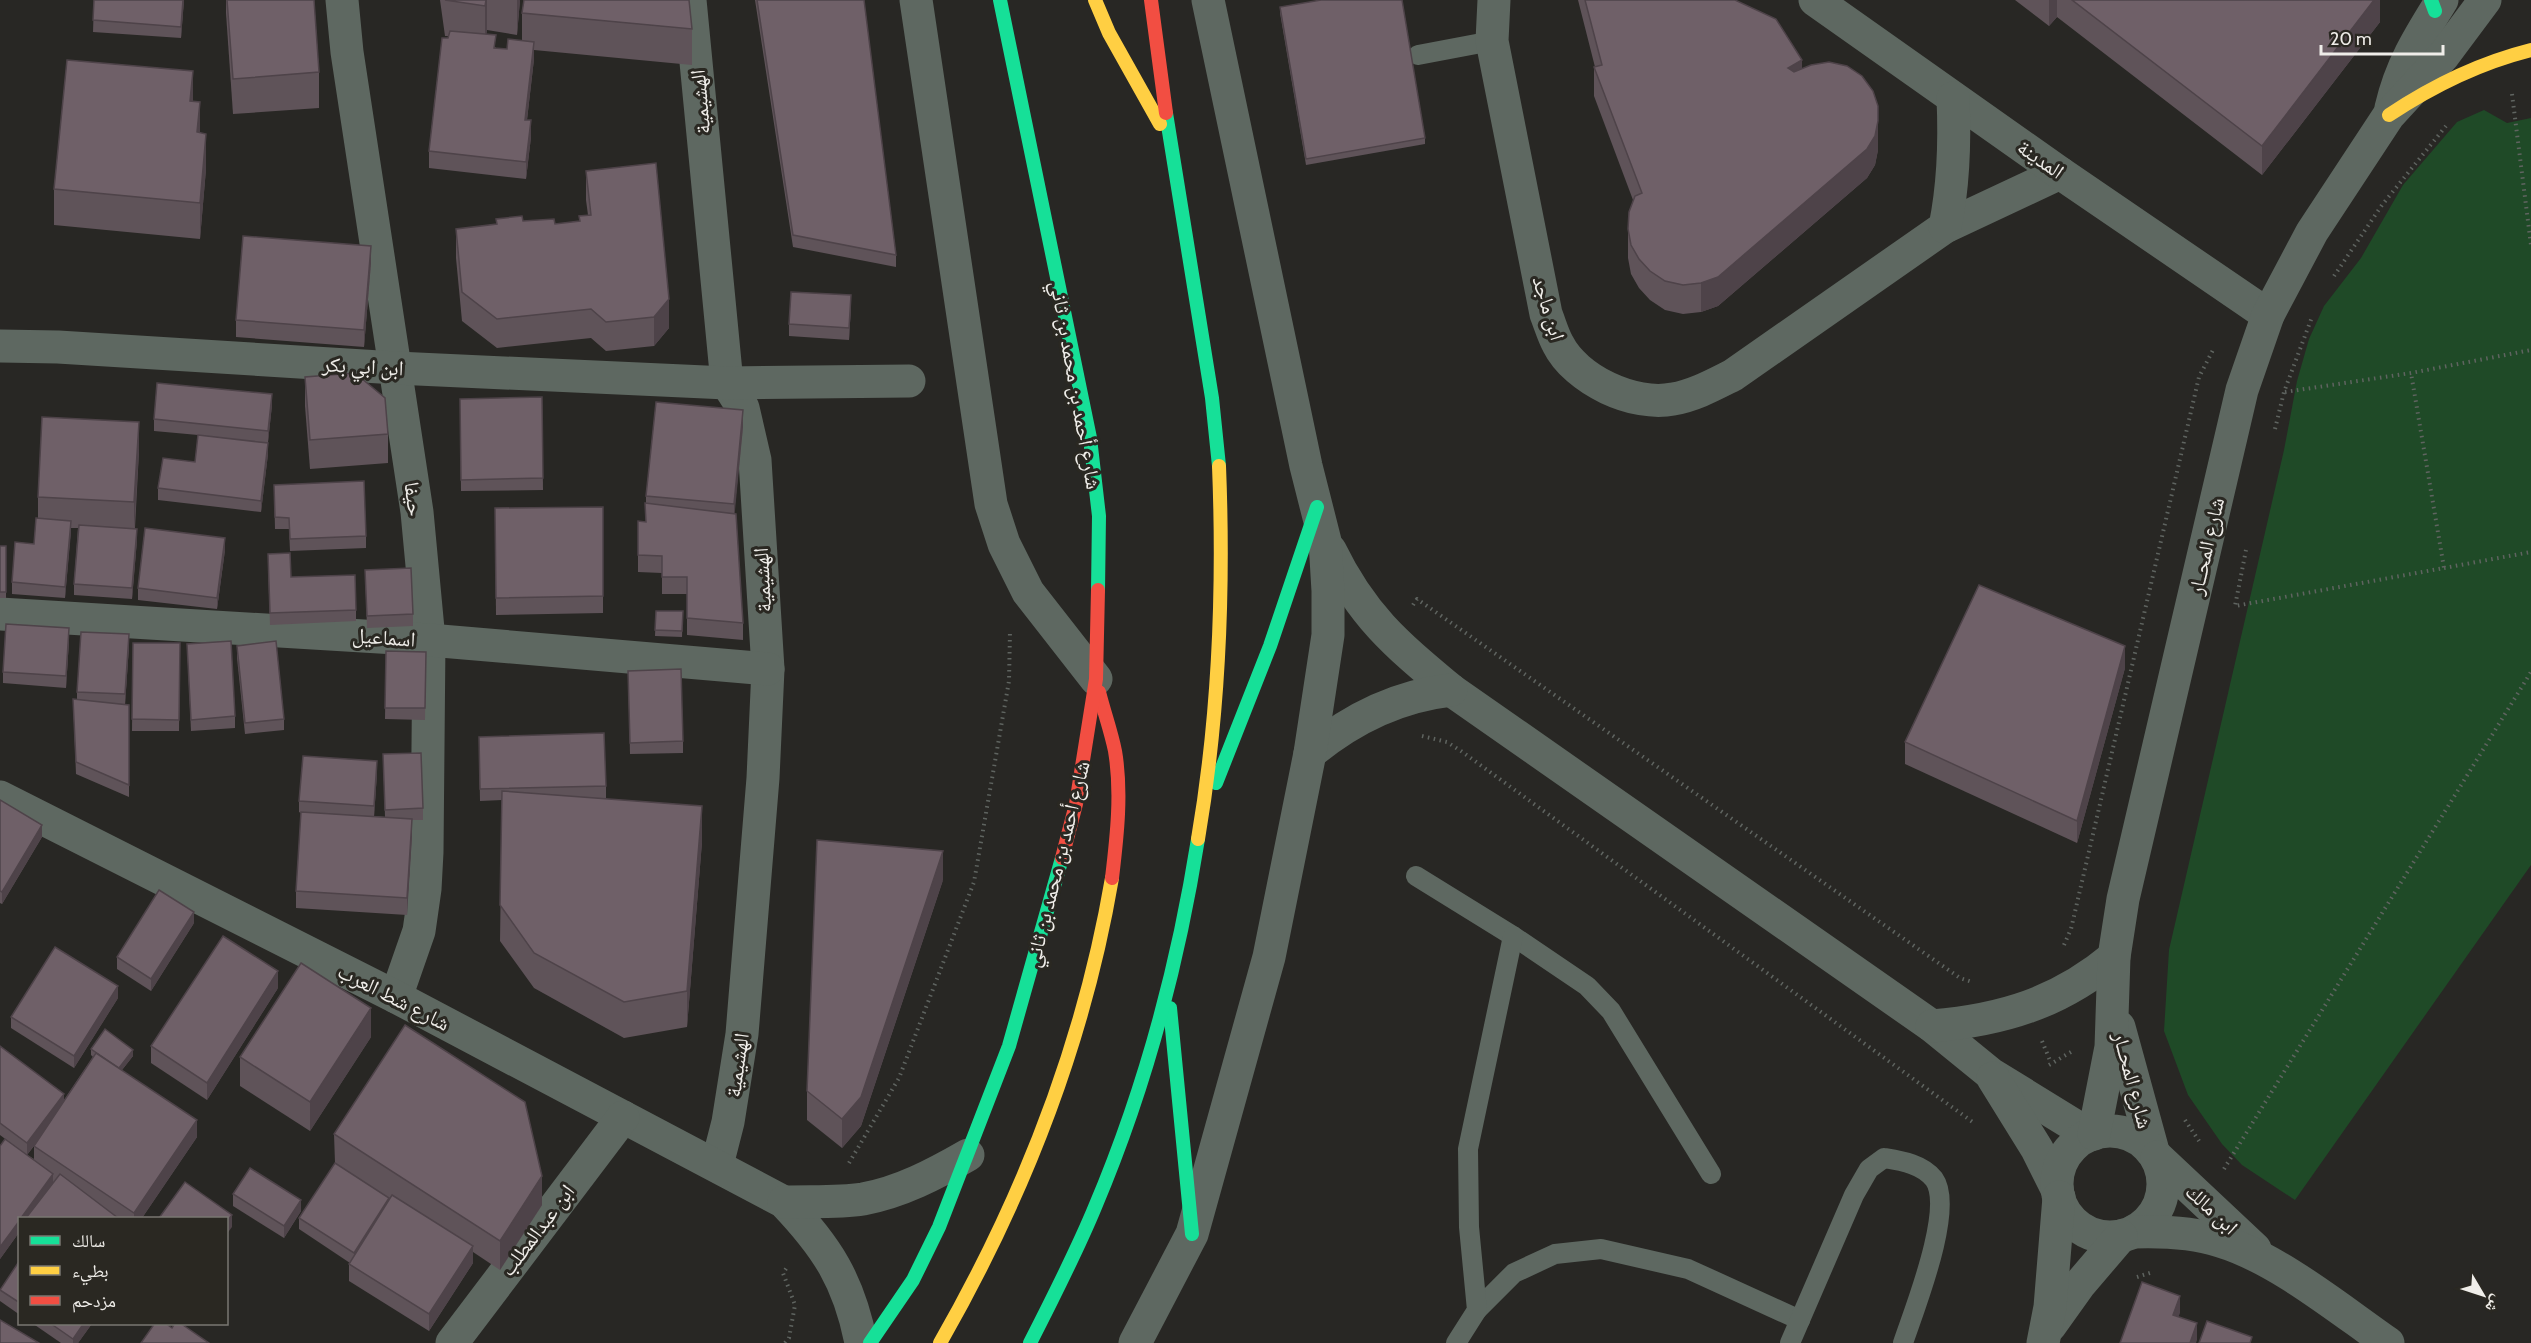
<svg xmlns="http://www.w3.org/2000/svg" width="2531" height="1343" font-family="Cabin,'Noto Naskh Arabic',sans-serif">
	<style>
		.green { fill: #1f4a27 }
		.lines { fill: none; stroke-linecap: round; stroke-linejoin: round }
		.path { stroke: #5f6460; stroke-width: 4; stroke-dasharray: 1.5 4.5; stroke-linecap: butt }
		.lane { stroke: #5e6861; stroke-width: 20 }
		.street { stroke: #5e6861; stroke-width: 33 }
		.fast { stroke: #16e098; stroke-width: 14 }
		.slow { stroke: #ffcf43; stroke-width: 14 }
		.jam { stroke: #f24e42; stroke-width: 14 }
		.wall { fill: #5f5359; fill-rule: evenodd }
		.shaded-wall { fill: #4e4349 }
		.building { fill: #6f6068; stroke: #4e4349; stroke-width: 1.5 }
		.labels { text-anchor: middle; dominant-baseline: central; stroke-width: 6; stroke-linejoin: round; paint-order: stroke }
		.street-label { font-size: 21px; fill: #efede9; stroke: #2a2822 }
	</style>
	<rect width="100%" height="100%" fill="#282724"/>
	<polygon class="green" points="2484,110 2507,123 2531,118 2531,865 2295,1200 2242,1165 2222,1144 2188,1095 2164,1031 2169,950 2284,450 2297,381 2309,339 2324,306 2361,258 2403,185 2457,122"/>
	<g class="lines">
		<g class="path">
			<polyline points="2512,94 2531,245"/>
			<polyline points="2334,276 2382,205 2446,126"/>
			<polyline points="2285,392 2411,373 2531,350"/>
			<polyline points="2275,429 2284,392 2312,317"/>
			<polyline points="2246,550 2235,606 2444,568 2411,373"/>
			<polyline points="2444,568 2531,552"/>
			<polyline points="1413,605 1417,599 1960,978 1972,982"/>
			<polyline points="1422,736 1447,742 1461,751 1974,1123"/>
			<polyline points="2064,945 2071,929 2199,377 2214,348"/>
			<polyline points="2042,1041 2051,1063"/>
			<polyline points="2049,1065 2071,1052"/>
			<polyline points="2185,1120 2199,1141"/>
			<polyline points="849,1163 899,1078 974,882 1009,681 1010,631"/>
			<polyline points="2224,1169 2531,672"/>
			<polyline points="2137,1277 2153,1272"/>
			<polyline points="785,1343 789,1338 795,1305 783,1273 788,1266"/>
		</g>
		<g class="lane">
			<polyline points="1418,55 1492,41"/>
			<polyline points="1416,876 1513,936 1587,986 1611,1011 1711,1174"/>
			<polyline points="1477,1310 1514,1273 1555,1254 1601,1249 1688,1269 1800,1320"/>
			<polyline points="1456,1343 1477,1310 1469,1227 1468,1149 1513,936"/>
			<path d="M1790,1343L1854,1195L1869,1169L1884,1158C1902,1161 1922,1164 1934,1179C1955,1208 1914,1310 1903,1343"/>
		</g>
		<g class="street">
			<polyline points="342,0 347,52 417,512 429,640 427,852 425,889 419,931 396,997"/>
			<polyline points="690,0 727,383 743,408 755,460 768,669 763,778 742,1034 728,1122 717,1165"/>
			<polyline points="916,0 991,504 1004,544 1028,592 1096,679"/>
			<path d="M1494,0L1492,41L1546,314C1550,324 1553,335 1558,344C1576,380 1634,407 1673,399C1695,395 1713,385 1733,375L1945,227L2060,173"/>
			<polyline points="1815,0 2060,173 2268,315"/>
			<path d="M2391,108C2401,65 2419,37 2442,0"/>
			<path d="M1945,227C1954,183 1955,142 1953,98"/>
			<polyline points="0,346 58,347 396,368 727,383 909,381"/>
			<path d="M1330,550C1362,616 1396,644 1451,690L1932,1026L1991,1074L2090,1135"/>
			<polyline points="0,614 429,640 768,669"/>
			<path d="M1310,753C1351,719 1398,696 1451,690"/>
			<path d="M0,797L396,997L784,1202C827,1247 849,1281 861,1343"/>
			<path d="M1932,1026C2002,1020 2059,1003 2114,957"/>
			<polyline points="2119,1027 2153,1151"/>
			<polyline points="1993,1078 2037,1149 2057,1189"/>
			<circle cx="2110" cy="1184" r="53"/>
			<polyline points="2094,1134 2111,1047 2114,957 2123,899 2242,390 2268,315 2312,232 2389,115 2444,55 2485,0"/>
			<polyline points="2157,1157 2255,1249"/>
			<path d="M784,1202C810,1201 838,1203 863,1199C901,1192 935,1174 968,1155"/>
			<path d="M2133,1232C2162,1231 2192,1232 2220,1241C2277,1258 2339,1309 2388,1343"/>
			<polyline points="2050,1326 2080,1284 2121,1236"/>
			<polyline points="452,1343 623,1117"/>
			<polyline points="1135,1343 1192,1234 1269,957 1310,753 1328,635 1328,591 1325,541 1306,466 1208,0"/>
			<polyline points="2043,1343 2050,1307 2059,1197"/>
		</g>
		<g class="fast">
			<polyline points="1000,0 1090,438 1099,516 1098,590"/>
			<polyline points="2431,0 2435,11"/>
			<polyline points="1166,113 1212,398 1219,466"/>
			<polyline points="1216,783 1270,646 1317,507"/>
			<polyline points="1170,1008 1192,1234"/>
			<polyline points="870,1343 913,1280 939,1227 1009,1046 1062,858"/>
			<path d="M1030,1343C1053,1298 1076,1253 1095,1207C1145,1089 1178,965 1198,839"/>
		</g>
		<g class="slow">
			<polyline points="1095,0 1109,33 1160,124"/>
			<path d="M2389,115C2434,85 2479,63 2531,50"/>
			<path d="M1198,839C1219,716 1224,590 1219,466"/>
			<path d="M940,1343C1023,1198 1084,1043 1112,878"/>
		</g>
		<g class="jam">
			<polyline points="1151,0 1166,113"/>
			<path d="M1099,692C1104,712 1111,731 1115,751C1122,792 1117,836 1112,878"/>
			<polyline points="1062,858 1076,804 1096,679 1098,590"/>
		</g>
	</g>
	<g class="wall">
		<polygon points="94,0 184,0 181,38 93,32"/>
		<polygon points="226,0 314,0 319,72 319,108 233,114 226,13"/>
		<polygon points="440,0 520,0 517,35 487,30 486,35 496,48 507,49 522,41 522,13 692,29 692,65 534,50 534,59 527,120 531,137 526,179 429,168 429,151 449,36 445,36"/>
		<polygon points="755,0 864,0 896,255 896,267 793,247"/>
		<polygon points="1578,0 1735,0 1878,150 1875,165 1867,178 1718,306 1701,312 1683,314 1665,310 1650,300 1639,288 1631,274 1628,258 1628,229 1633,200 1594,96 1594,67 1595,67"/>
		<polygon points="2015,0 2380,0 2380,22 2262,175 2057,17 2049,26"/>
		<polygon points="1280,7 1425,138 1425,144 1306,165 1280,13"/>
		<polygon points="193,101 200,133 206,169 200,239 54,225 54,189"/>
		<polygon points="586,171 669,328 654,346 606,351 591,338 497,348 462,321 456,258 456,229 496,224 496,219 555,224 579,221 579,216 588,215 586,200"/>
		<polygon points="371,263 364,347 236,337 236,320"/>
		<polygon points="851,307 849,340 789,336 789,324"/>
		<polygon points="305,377 388,434 388,463 310,469 305,406"/>
		<polygon points="542,397 543,490 461,491 460,399"/>
		<polygon points="272,405 268,442 268,454 261,512 158,500 158,488 195,462 198,435 154,431 154,419"/>
		<polygon points="743,427 734,514 743,623 743,640 687,635 687,594 662,594 662,573 638,572 638,521 646,522 646,496"/>
		<polygon points="139,451 135,528 137,540 132,599 74,595 74,584 78,528 71,528 65,598 12,594 12,582 34,544 38,518 38,497"/>
		<polygon points="274,485 366,536 366,548 290,551 289,529 275,529"/>
		<polygon points="603,507 603,613 496,615 495,508"/>
		<rect x="0" y="546" width="6" height="52"/>
		<polygon points="225,550 217,609 138,600 138,588"/>
		<polygon points="268,566 356,610 356,621 270,625"/>
		<polygon points="365,570 413,614 413,626 367,628"/>
		<polygon points="656,611 683,611 682,637 655,636"/>
		<polygon points="69,640 66,688 3,683 3,672"/>
		<polygon points="133,643 180,643 179,731 132,731"/>
		<polygon points="187,644 235,716 235,728 191,731"/>
		<polygon points="129,646 125,704 129,705 129,797 76,774 73,699 77,700 77,692"/>
		<polygon points="237,646 284,719 284,730 245,734 237,658"/>
		<polygon points="386,651 426,652 425,720 385,719"/>
		<polygon points="2125,668 2077,843 1905,764 1905,742"/>
		<polygon points="628,671 683,741 683,753 630,754"/>
		<polygon points="479,749 606,786 606,798 595,798 702,842 687,1027 624,1038 534,988 500,941 502,800 480,801"/>
		<polygon points="383,754 423,808 423,820 412,820 412,836 407,915 296,908 296,891 301,813 299,812 299,801 377,773 374,816 385,817"/>
		<polygon points="0,800 42,837 2,904 0,903"/>
		<polygon points="943,880 861,1126 842,1148 807,1120 807,1091"/>
		<polygon points="194,923 151,991 117,969 117,957"/>
		<polygon points="278,988 207,1100 151,1063 151,1046"/>
		<polygon points="118,998 74,1068 11,1028 11,1017"/>
		<polygon points="371,1037 310,1131 240,1086 240,1057"/>
		<path d="M0,1046L64,1100L93,1057L91,1055V1049L133,1056L122,1070L197,1137L142,1218H20V1242L18,1241V1234L0,1259V1146L16,1147L0,1135ZM34,1146V1159L27,1155Z"/>
		<polygon points="334,1134 542,1205 500,1270 473,1252 473,1263 429,1331 349,1281 349,1264 350,1263 299,1229 299,1218 335,1163"/>
		<polygon points="233,1194 301,1211 284,1238 233,1206"/>
		<polygon points="20,1264 20,1315 0,1301 0,1290"/>
		<polygon points="32,1323 91,1323 91,1325 78,1343 61,1343"/>
	</g>
	<g class="shaded-wall">
		<polygon points="183,0 184,0 181,38 181,27"/>
		<polygon points="486,0 487,0 487,30 485,42 485,6"/>
		<polygon points="517,0 520,0 517,35"/>
		<polygon points="2049,0 2057,0 2057,17 2049,26"/>
		<polygon points="2374,0 2380,0 2380,22 2262,175 2262,146"/>
		<polygon points="534,42 534,59 525,137 525,120"/>
		<polygon points="1802,60 1802,89 1788,68"/>
		<polygon points="193,71 193,107 190,101"/>
		<polygon points="200,102 200,138 197,132"/>
		<polygon points="531,120 531,137 526,179 526,162"/>
		<polygon points="1878,121 1878,150 1875,165 1867,178 1718,306 1701,312 1701,283"/>
		<polygon points="206,134 206,169 200,239 200,203"/>
		<polygon points="371,246 371,263 364,347 364,330"/>
		<polygon points="851,295 851,307 849,340 849,328"/>
		<polygon points="669,299 669,328 654,346 654,317"/>
		<polygon points="272,394 272,405 268,442 268,431"/>
		<polygon points="743,410 743,427 734,521 734,504"/>
		<polygon points="139,422 139,451 134,531 134,502"/>
		<polygon points="268,443 268,454 261,512 261,501"/>
		<polygon points="71,521 71,533 65,598 65,587"/>
		<polygon points="137,529 137,540 132,599 132,588"/>
		<polygon points="225,538 225,550 217,609 217,598"/>
		<polygon points="69,628 69,640 66,688 66,676"/>
		<polygon points="129,634 129,646 125,706 125,694"/>
		<polygon points="2125,646 2125,668 2077,843 2077,821"/>
		<polygon points="377,761 377,773 374,818 374,806"/>
		<polygon points="702,806 702,842 687,1027 687,991"/>
		<polygon points="412,819 412,836 407,915 407,898"/>
		<polygon points="42,825 42,837 2,904 2,892"/>
		<polygon points="943,851 943,880 861,1126 842,1148 842,1119"/>
		<polygon points="194,912 194,923 151,991 151,979"/>
		<polygon points="278,971 278,988 207,1100 207,1083"/>
		<polygon points="118,986 118,998 74,1068 74,1056"/>
		<polygon points="371,1008 371,1037 310,1131 310,1102"/>
		<polygon points="133,1050 133,1056 118,1075 118,1069"/>
		<polygon points="64,1094 64,1106 27,1155 27,1143"/>
		<polygon points="197,1120 197,1137 142,1218 134,1218 134,1213"/>
		<polygon points="53,1174 53,1185 29,1218 21,1218"/>
		<polygon points="542,1176 542,1205 500,1270 500,1241"/>
		<polygon points="389,1198 389,1209 354,1265 354,1253"/>
		<polygon points="301,1200 301,1211 284,1238 284,1226"/>
		<polygon points="232,1215 232,1227 226,1235 226,1223"/>
		<polygon points="20,1220 20,1230 18,1229 18,1234 0,1259 0,1247"/>
		<polygon points="473,1246 473,1263 429,1331 429,1314"/>
		<polygon points="2180,1296 2180,1313 2173,1332 2173,1315"/>
		<polygon points="84,1323 91,1323 91,1325 78,1343 73,1343 73,1339"/>
		<polygon points="2197,1323 2197,1340 2196,1343 2190,1343"/>
	</g>
	<g class="building">
		<polygon points="94,0 183,0 181,27 93,20"/>
		<polygon points="227,0 314,0 319,72 233,79"/>
		<polygon points="445,0 486,0 485,6"/>
		<polygon points="524,0 689,0 692,29 522,13"/>
		<polygon points="757,0 864,0 896,255 793,235"/>
		<polygon points="1321,0 1402,0 1425,138 1306,159 1280,7"/>
		<polygon points="1585,0 1735,0 1776,19 1802,60 1788,68 1794,72 1811,65 1829,62 1847,66 1862,76 1873,91 1878,106 1878,121 1875,136 1867,149 1718,277 1701,283 1683,285 1665,281 1650,271 1639,259 1631,245 1628,229 1629,212 1635,196 1642,193 1594,67 1602,65"/>
		<polygon points="2072,0 2374,0 2262,146"/>
		<polygon points="450,31 496,35 494,48 507,49 508,39 534,42 525,120 531,120 526,162 429,151 442,38 448,38"/>
		<polygon points="67,60 193,71 190,101 200,102 197,132 206,134 200,203 54,189"/>
		<polygon points="656,163 669,299 654,317 606,322 591,309 497,319 462,292 456,229 497,224 496,219 522,216 523,221 554,219 555,224 580,221 579,216 591,215 586,171"/>
		<polygon points="243,236 371,246 364,330 236,320"/>
		<polygon points="791,292 851,295 849,328 789,324"/>
		<polygon points="355,373 385,398 388,434 310,440 305,377"/>
		<polygon points="157,383 272,394 268,431 154,419"/>
		<polygon points="542,397 543,478 461,480 460,399"/>
		<polygon points="656,402 743,410 734,504 646,496"/>
		<polygon points="42,417 139,422 134,502 38,497"/>
		<polygon points="198,435 268,443 261,501 158,488 163,458 195,462"/>
		<polygon points="364,481 366,536 290,539 289,518 275,517 274,485"/>
		<polygon points="645,503 736,514 743,623 687,618 687,577 662,577 662,556 638,555 638,521 646,522"/>
		<polygon points="603,507 603,596 496,598 495,508"/>
		<polygon points="36,518 71,521 65,587 12,582 15,542 34,544"/>
		<polygon points="79,525 137,529 132,588 74,584"/>
		<polygon points="145,528 225,538 217,598 138,588"/>
		<rect x="0" y="546" width="6" height="46"/>
		<polygon points="290,553 291,577 355,575 356,610 270,613 268,554"/>
		<polygon points="411,568 413,614 367,616 365,570"/>
		<polygon points="1979,585 2125,646 2077,821 1905,742"/>
		<polygon points="656,611 683,611 682,631 655,630"/>
		<polygon points="6,624 69,628 66,676 3,672"/>
		<polygon points="81,632 129,634 125,694 77,692"/>
		<polygon points="231,641 235,716 191,720 187,644"/>
		<polygon points="276,641 284,719 245,723 237,646"/>
		<polygon points="133,643 180,643 179,720 132,719"/>
		<polygon points="386,651 426,652 425,708 385,708"/>
		<polygon points="681,669 683,741 630,743 628,671"/>
		<polygon points="73,699 129,705 129,785 76,762"/>
		<polygon points="604,733 606,786 480,789 479,737"/>
		<polygon points="421,753 423,808 385,810 383,754"/>
		<polygon points="303,756 377,761 374,806 299,801"/>
		<polygon points="502,791 702,806 687,991 624,1002 534,953 500,905"/>
		<polygon points="0,800 42,825 2,892 0,891"/>
		<polygon points="301,812 412,819 407,898 296,891"/>
		<polygon points="817,840 943,851 861,1097 842,1119 807,1091"/>
		<polygon points="159,890 194,912 151,979 117,957"/>
		<polygon points="223,936 278,971 207,1083 151,1046"/>
		<polygon points="55,947 118,986 74,1056 11,1017"/>
		<polygon points="301,963 371,1008 310,1102 240,1057"/>
		<polygon points="405,1025 525,1102 542,1176 500,1241 334,1134"/>
		<polygon points="105,1029 133,1050 119,1068 91,1049"/>
		<polygon points="0,1046 64,1094 27,1143 0,1123"/>
		<polygon points="96,1053 197,1120 134,1213 34,1146"/>
		<polygon points="5,1139 53,1174 21,1218 20,1218 20,1220 0,1247 0,1146"/>
		<polygon points="335,1163 389,1198 354,1253 299,1218"/>
		<polygon points="250,1168 301,1200 284,1226 233,1194"/>
		<polygon points="60,1174 118,1218 26,1218"/>
		<polygon points="185,1182 232,1215 226,1223 226,1218 159,1218"/>
		<polygon points="392,1195 473,1246 429,1314 349,1264"/>
		<polygon points="18,1263 20,1264 20,1303 0,1290"/>
		<polygon points="2142,1282 2180,1296 2173,1315 2197,1323 2190,1343 2120,1343"/>
		<polygon points="0,1320 39,1343 0,1343"/>
		<polygon points="2207,1321 2252,1337 2250,1343 2199,1343"/>
		<polygon points="50,1323 84,1323 73,1339"/>
		<polygon points="155,1323 165,1323 172,1328 175,1323 180,1323 209,1343 141,1343"/>
	</g>
	<g class="labels">
		<g class="street-label">
			<text transform="translate(700 102) rotate(-95)">الهشيمية</text>
			<text transform="translate(2041 159) rotate(35)">المدينة</text>
			<text transform="translate(1549 308) rotate(73)">ابن ماجد</text>
			<text transform="translate(363 366) rotate(3)">ابن ابي بكر</text>
			<text transform="translate(1076 385) rotate(80)">شارع أحمد بن محمد بن ثاني</text>
			<text transform="translate(414 499) rotate(83)">حيفا</text>
			<text transform="translate(2206 546) rotate(-77)">شارع المحــار</text>
			<text transform="translate(762 580) rotate(-93)">الهشيمية</text>
			<text transform="translate(384 637) rotate(4)">اسماعيل</text>
			<text transform="translate(1057 864) rotate(-76)">شارع أحمد بن محمد بن ثاني</text>
			<text transform="translate(394 997) rotate(27)">شارع شط العرب</text>
			<text transform="translate(737 1065) rotate(-82)">الهشيمية</text>
			<text transform="translate(2133 1080) rotate(75)">شارع المحــار</text>
			<text transform="translate(2212 1209) rotate(43)">ابن مالك</text>
			<text transform="translate(537 1230) rotate(-53)">ابن عبدالمطلب</text>
		</g>
	</g>
	<rect x="18" y="1217" width="210" height="108" fill="#2a2822" stroke="#797772" stroke-width="1.5"/>
	<rect x="30" y="1236" width="30" height="9" fill="#16e098" stroke="#797772" stroke-width="1.5"/>
	<text x="72" y="1247" font-size="18" fill="#efede9">سالك</text>
	<rect x="30" y="1266" width="30" height="9" fill="#ffcf43" stroke="#797772" stroke-width="1.5"/>
	<text x="72" y="1277" font-size="18" fill="#efede9">بطيء</text>
	<rect x="30" y="1296" width="30" height="9" fill="#f24e42" stroke="#797772" stroke-width="1.5"/>
	<text x="72" y="1307" font-size="18" fill="#efede9">مزدحم</text>
	<g transform="translate(2483 1295) rotate(129)" stroke="#2a2822" stroke-width="4.5" paint-order="stroke">
	<path d="M0-4.5L10 22L0 15L-10 22Z" fill="#efede9"/>
	<text y="-9" font-size="16" font-weight="bold" text-anchor="middle" fill="#efede9">ش</text>
	</g>
	<path d="M2321 45v9h122v-9" fill="none" stroke="#efede9" stroke-width="3"/>
	<text x="2330" y="45" font-size="18" fill="#efede9" stroke="#2a2822" stroke-width="4.5" paint-order="stroke">20 m</text>
</svg>
